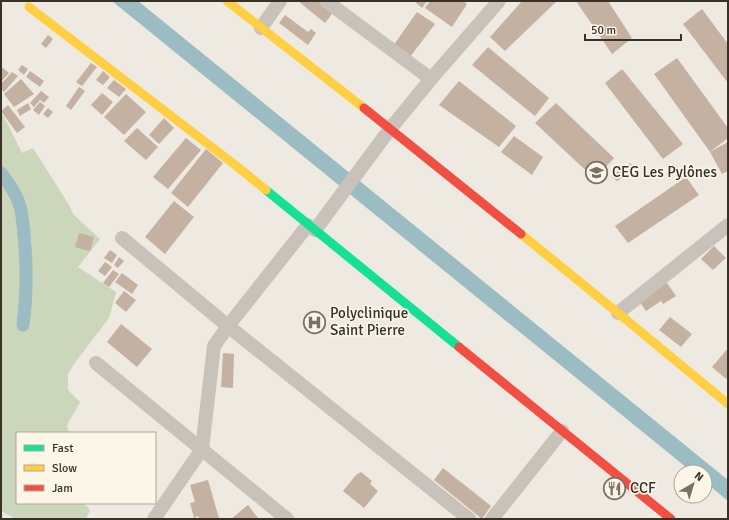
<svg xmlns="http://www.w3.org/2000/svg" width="729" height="520" font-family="Signika,sans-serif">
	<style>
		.green { fill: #ccd6ba }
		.water { fill: #9bbcc2 }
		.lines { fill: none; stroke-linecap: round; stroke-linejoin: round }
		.canal { stroke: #9bbcc2; stroke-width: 13 }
		.building { fill: #c4b1a1 }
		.street { stroke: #c8c2ba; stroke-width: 14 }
		.fast { stroke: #16e098; stroke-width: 9 }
		.slow { stroke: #ffcf43; stroke-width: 9 }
		.jam { stroke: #f24e42; stroke-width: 9 }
		.labels { text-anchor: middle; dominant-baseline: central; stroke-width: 3.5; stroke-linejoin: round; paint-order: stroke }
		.poi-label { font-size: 15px; fill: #393028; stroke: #fbf6e8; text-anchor: start }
	</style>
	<rect width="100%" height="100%" fill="#eeeae1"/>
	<polygon class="green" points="1,111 22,153 33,148 69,205 74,215 100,239 78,267 116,292 109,318 74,364 68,374 68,390 80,402 67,425 69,433 17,433 17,503 83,503 90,510 86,519 16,519 3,512 1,507"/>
	<polygon class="water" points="112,1 138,1 728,480 728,501 705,482 705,472 692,472"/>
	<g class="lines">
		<path class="canal" d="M1,173C6,180 12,188 16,196C22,208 23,222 24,235C27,265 27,295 23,325"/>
	</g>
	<g class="building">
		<polygon points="298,1 323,1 335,10 325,23"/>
		<polygon points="414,1 427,1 422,8"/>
		<polygon points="430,1 463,1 467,4 452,27 425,8"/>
		<polygon points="522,1 557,1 505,51 490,37"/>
		<polygon points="576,1 608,1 632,38 612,54"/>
		<polygon points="702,9 728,44 728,83 683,24"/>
		<polygon points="417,12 435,24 410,57 393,46"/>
		<polygon points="285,15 308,32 311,29 316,33 308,45 279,23"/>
		<polygon points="48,35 53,39 46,48 41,44"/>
		<polygon points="488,47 549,98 535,116 472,65"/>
		<polygon points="677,58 728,128 728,138 710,152 654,74"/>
		<polygon points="91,63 97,67 82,86 76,82"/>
		<polygon points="22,65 28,69 24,75 18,70"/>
		<polygon points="3,68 9,73 1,82 1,70"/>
		<polygon points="622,69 683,144 663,159 605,83"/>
		<polygon points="30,71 44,81 40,87 26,77"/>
		<polygon points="103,71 110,77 103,85 96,80"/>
		<polygon points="12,72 18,76 4,92 1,89 1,84"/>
		<polygon points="21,79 34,94 14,107 4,94"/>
		<polygon points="114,80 126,89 119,97 107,88"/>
		<polygon points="459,81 516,126 499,147 439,105"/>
		<polygon points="79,87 85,91 71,110 66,106"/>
		<polygon points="41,91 49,97 44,103 40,100 34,107 30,103"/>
		<polygon points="102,93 113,102 102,115 91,105"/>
		<polygon points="126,94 146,112 124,135 104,117"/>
		<polygon points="40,102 45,106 39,115 33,110"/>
		<polygon points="28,103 31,109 20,116 17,110"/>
		<polygon points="556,103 614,158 595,179 535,123"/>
		<polygon points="8,105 25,127 17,133 1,111"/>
		<polygon points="48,108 53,112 48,118 43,114"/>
		<polygon points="164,118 174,128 159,144 149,135"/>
		<polygon points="137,128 158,147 146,160 124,141"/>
		<polygon points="514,136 543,157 532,175 501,152"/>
		<polygon points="186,138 201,150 168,189 153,177"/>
		<polygon points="728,142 728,171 722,174 710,152"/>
		<polygon points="206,149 223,163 188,207 171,193"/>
		<polygon points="630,163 635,169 617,181 611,176"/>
		<polygon points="686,177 699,195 628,243 615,226"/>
		<polygon points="174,201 194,217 165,254 145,237"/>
		<polygon points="79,233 94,237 90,251 75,247"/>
		<polygon points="714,246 726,258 713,270 701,259"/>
		<polygon points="110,250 117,255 112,263 104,258"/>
		<polygon points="119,257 124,261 118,268 114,265"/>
		<polygon points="105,262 112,267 105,276 98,271"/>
		<polygon points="113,270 119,274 109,287 103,283"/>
		<polygon points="122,273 138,285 132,294 115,282"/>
		<polygon points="662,276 676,296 663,304 661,301 646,311 635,295"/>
		<polygon points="124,291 136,300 126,312 115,303"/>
		<polygon points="670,317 692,334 681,347 659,330"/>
		<polygon points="121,324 152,349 137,367 107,342"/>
		<polygon points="728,348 728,377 726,379 712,367"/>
		<polygon points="223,353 234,354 233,388 221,387"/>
		<polygon points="443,468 491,506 482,519 434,480"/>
		<polygon points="361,472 372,481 370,484 378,491 364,508 343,491 356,475"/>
		<polygon points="208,480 219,518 214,519 200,519 198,516 194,518 190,503 195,502 190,485"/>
		<polygon points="248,505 258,518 231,519"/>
	</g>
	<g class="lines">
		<g class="street">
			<polyline points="326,1 431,79"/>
			<polyline points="261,28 280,1"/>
			<polyline points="315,230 390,129 431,79 499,1"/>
			<polyline points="122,238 228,326 469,519"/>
			<polyline points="618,313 728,225"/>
			<polyline points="96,363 287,519"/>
			<polyline points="154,519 202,449 214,346 228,326 308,225"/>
			<polyline points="492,519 562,431"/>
		</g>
		<polyline class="fast" points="266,190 459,347"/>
		<g class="slow">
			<polyline points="227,1 364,108"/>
			<polyline points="29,7 234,164 266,190"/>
			<polyline points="521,234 618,313 728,404"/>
		</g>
		<g class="jam">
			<polyline points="364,108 521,234"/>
			<polyline points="459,347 671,519"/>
		</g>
	</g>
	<defs>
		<symbol id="university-ring" viewBox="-11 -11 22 22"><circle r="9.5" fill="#fbf6e8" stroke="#787169" stroke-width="1.5"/><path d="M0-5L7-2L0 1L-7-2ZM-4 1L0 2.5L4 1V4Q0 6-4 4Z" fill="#787169"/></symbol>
		<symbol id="hospital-ring" viewBox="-11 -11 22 22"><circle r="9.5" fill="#fbf6e8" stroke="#787169" stroke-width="1.5"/><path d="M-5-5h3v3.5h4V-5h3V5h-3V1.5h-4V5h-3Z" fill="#787169"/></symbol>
		<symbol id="restaurant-ring" viewBox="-11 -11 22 22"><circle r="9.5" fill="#fbf6e8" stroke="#787169" stroke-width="1.5"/><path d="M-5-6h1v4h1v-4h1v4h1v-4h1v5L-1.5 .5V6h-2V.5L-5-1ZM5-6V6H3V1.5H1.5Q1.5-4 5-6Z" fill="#787169"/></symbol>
	</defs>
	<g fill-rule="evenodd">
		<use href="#university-ring" x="584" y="160" width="25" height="25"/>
		<use href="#hospital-ring" x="302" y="310" width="25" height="25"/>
		<use href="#restaurant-ring" x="602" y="476" width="25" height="25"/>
	</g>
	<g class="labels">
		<g class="poi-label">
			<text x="612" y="172">CEG Les Pylônes</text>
			<text x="330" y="313">Polyclinique<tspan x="330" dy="17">Saint Pierre</tspan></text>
			<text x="630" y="488">CCF</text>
		</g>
	</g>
	<rect width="729" height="520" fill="none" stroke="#393028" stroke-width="4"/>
	<rect x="16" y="432" width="140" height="72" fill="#fbf6e8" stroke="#ada79b"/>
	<rect x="24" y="445" width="20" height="6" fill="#16e098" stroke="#ada79b"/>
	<text x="52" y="452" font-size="12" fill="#393028">Fast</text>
	<rect x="24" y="465" width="20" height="6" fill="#ffcf43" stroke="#ada79b"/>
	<text x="52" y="472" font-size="12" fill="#393028">Slow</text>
	<rect x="24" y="485" width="20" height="6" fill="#f24e42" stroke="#ada79b"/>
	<text x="52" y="492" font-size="12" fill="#393028">Jam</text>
	<g transform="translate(693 484) rotate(38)"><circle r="19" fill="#fbf6e8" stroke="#ada79b"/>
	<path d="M0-3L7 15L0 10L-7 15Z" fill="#787169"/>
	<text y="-6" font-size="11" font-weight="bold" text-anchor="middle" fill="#393028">N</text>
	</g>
	<path d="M585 34v6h96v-6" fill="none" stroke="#393028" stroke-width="2"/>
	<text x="591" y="34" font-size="12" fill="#393028" stroke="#fbf6e8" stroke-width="3" paint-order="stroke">50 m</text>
</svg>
